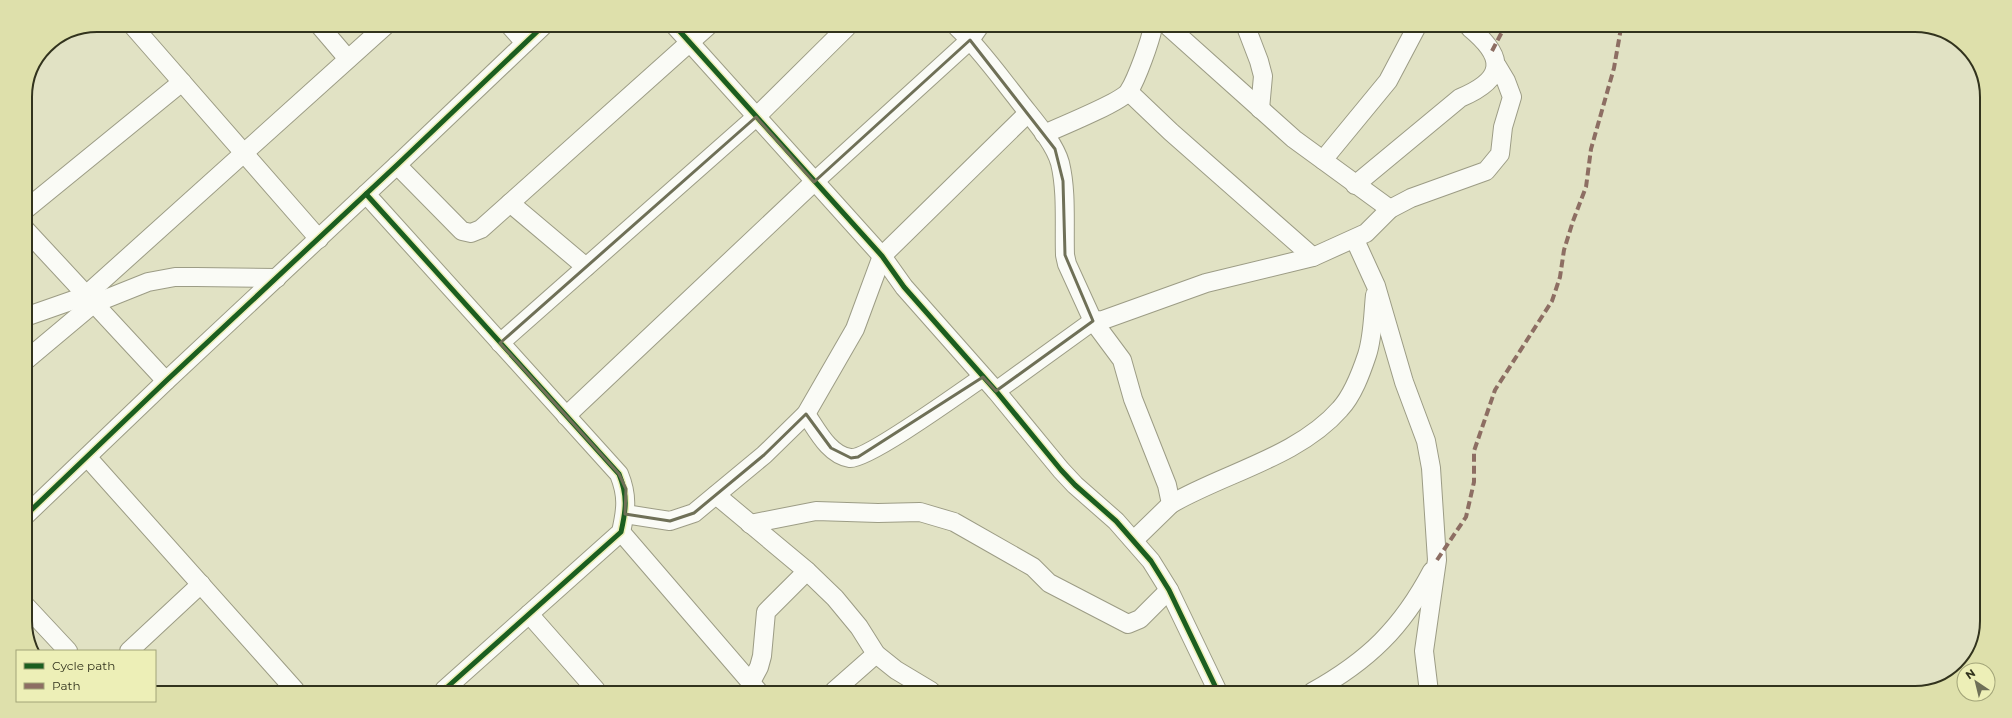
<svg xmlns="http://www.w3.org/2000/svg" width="2012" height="718" font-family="Montserrat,sans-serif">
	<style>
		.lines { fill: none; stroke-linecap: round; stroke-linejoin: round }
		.street-casing { stroke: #9c9c85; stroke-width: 20 }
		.street { stroke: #fafbf6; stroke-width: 18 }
		.quiet { stroke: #8d6e63; stroke-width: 4; stroke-dasharray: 8 4; stroke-linecap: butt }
		.cycleway-casing { stroke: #edefb7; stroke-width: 8 }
		.cycleway { stroke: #1b5e20; stroke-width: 5 }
		.marked { fill: none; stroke: #6f7057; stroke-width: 3; stroke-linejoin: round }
		.rim { fill: none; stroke: #32331d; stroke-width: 2 }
	</style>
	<rect width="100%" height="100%" fill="#e1e2c4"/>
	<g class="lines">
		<defs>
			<g id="street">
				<polyline points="132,25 319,239"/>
				<polyline points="319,25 348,59"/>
				<polyline points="510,26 525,43"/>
				<polyline points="675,26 882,256 904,287 996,391 1061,470 1075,485 1116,521 1151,561 1169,590 1218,692"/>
				<path d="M957,27C979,48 997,73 1016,97C1030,116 1054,141 1060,163C1067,192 1064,225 1065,255L1067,264L1093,321L1122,360L1133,399L1167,485L1171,504L1134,540"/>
				<polyline points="1169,27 1294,139 1390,209"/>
				<polyline points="1246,27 1259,61 1263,76 1260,109"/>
				<polyline points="1129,92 1171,132 1313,257"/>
				<path d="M1044,134C1058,128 1123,101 1129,91C1137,78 1150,42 1153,27"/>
				<polyline points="1323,160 1388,81 1416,28"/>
				<polyline points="397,165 462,231 471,233 481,229 708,26"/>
				<path d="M1355,185L1460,98C1505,79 1506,58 1470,28"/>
				<path d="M366,194L619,474C628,496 626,510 621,532L444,690"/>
				<polyline points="510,203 586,267"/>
				<polyline points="25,210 182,82"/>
				<polyline points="25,229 166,381"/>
				<polyline points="1355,240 1376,286 1404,382 1426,441 1431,468 1437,560 1424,651 1429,692"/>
				<polyline points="25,317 85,296 385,26"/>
				<polyline points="500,343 756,117 847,27"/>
				<polyline points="25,361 93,304 148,282 175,277 196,277 277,278"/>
				<polyline points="996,391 1093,321 1103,320 1206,283 1313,257 1366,233 1390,209 1411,198 1486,171 1500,154 1503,127 1512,97 1506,81 1497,66"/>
				<path d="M806,414C817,430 829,455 850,458C867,460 964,390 983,377"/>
				<polyline points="566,416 814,182 970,40 979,27"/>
				<polyline points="88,458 295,690"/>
				<polyline points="716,495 807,571 835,598 859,627 876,654 896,670 931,691"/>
				<path d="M1171,504C1224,473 1298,457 1340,409C1353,395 1361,373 1367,355C1373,337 1373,314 1375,295"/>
				<polyline points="625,514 670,521 694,513 764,455 806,414 855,329 882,256 1028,113"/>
				<polyline points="25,516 166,381 397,165 543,26"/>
				<polyline points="750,524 816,511 878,513 920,512 954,522 1033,567 1049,583 1128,624 1140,619 1169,590"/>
				<polyline points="621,532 758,691"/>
				<polyline points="25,605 68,651"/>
				<polyline points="529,614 596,690"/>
				<polyline points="129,651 201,584"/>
				<polyline points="751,682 759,667 762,656 766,612 807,571"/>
				<polyline points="834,691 876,654"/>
				<path d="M1312,692C1368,661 1402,628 1432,571"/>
			</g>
		</defs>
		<use href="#street" class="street-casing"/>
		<use href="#street" class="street"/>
		<g class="quiet">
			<polyline points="1492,51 1504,28"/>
			<polyline points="1437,560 1466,517 1474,482 1474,451 1495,390 1552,301 1560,277 1564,250 1573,221 1586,187 1591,149 1614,68 1621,28"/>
		</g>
		<defs>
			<g id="cycleway">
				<polyline points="675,26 882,256 904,287 996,391 1061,470 1075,485 1116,521 1151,561 1169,590 1218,692"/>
				<path d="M366,194L619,474C628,496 626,510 621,532L444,690"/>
				<polyline points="25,516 166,381 397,165 543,26"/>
			</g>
		</defs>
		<use href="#cycleway" class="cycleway-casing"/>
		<use href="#cycleway" class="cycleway"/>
	</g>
	<path class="marked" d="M970,40L1055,149L1063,181L1065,255L1093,321L996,391L983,377L858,457L851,458L831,448L806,414L764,455L694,513L670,521L625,514L626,489L619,474L500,343L756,117L814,182Z"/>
	<path d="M0 0H2012V718H0ZM97 32H1915A65 65 0 0 1 1980 97V621A65 65 0 0 1 1915 686H97A65 65 0 0 1 32 621V97A65 65 0 0 1 97 32Z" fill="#dee0ab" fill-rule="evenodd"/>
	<path class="rim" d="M97 32H1915A65 65 0 0 1 1980 97V621A65 65 0 0 1 1915 686H97A65 65 0 0 1 32 621V97A65 65 0 0 1 97 32Z"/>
	<rect x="16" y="650" width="140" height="52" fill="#edefb7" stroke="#a2a479"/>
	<rect x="24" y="663" width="20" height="6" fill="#1b5e20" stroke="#a2a479"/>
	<text x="52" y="670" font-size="12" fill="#32331d">Cycle path</text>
	<rect x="24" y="683" width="20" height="6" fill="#8d6e63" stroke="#a2a479"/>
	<text x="52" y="690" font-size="12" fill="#32331d">Path</text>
	<g transform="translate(1976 682) rotate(325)"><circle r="19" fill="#edefb7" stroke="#a2a479"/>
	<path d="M0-3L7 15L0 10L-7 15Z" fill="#6f7057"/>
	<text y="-6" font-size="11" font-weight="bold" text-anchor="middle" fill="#32331d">N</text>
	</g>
</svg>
